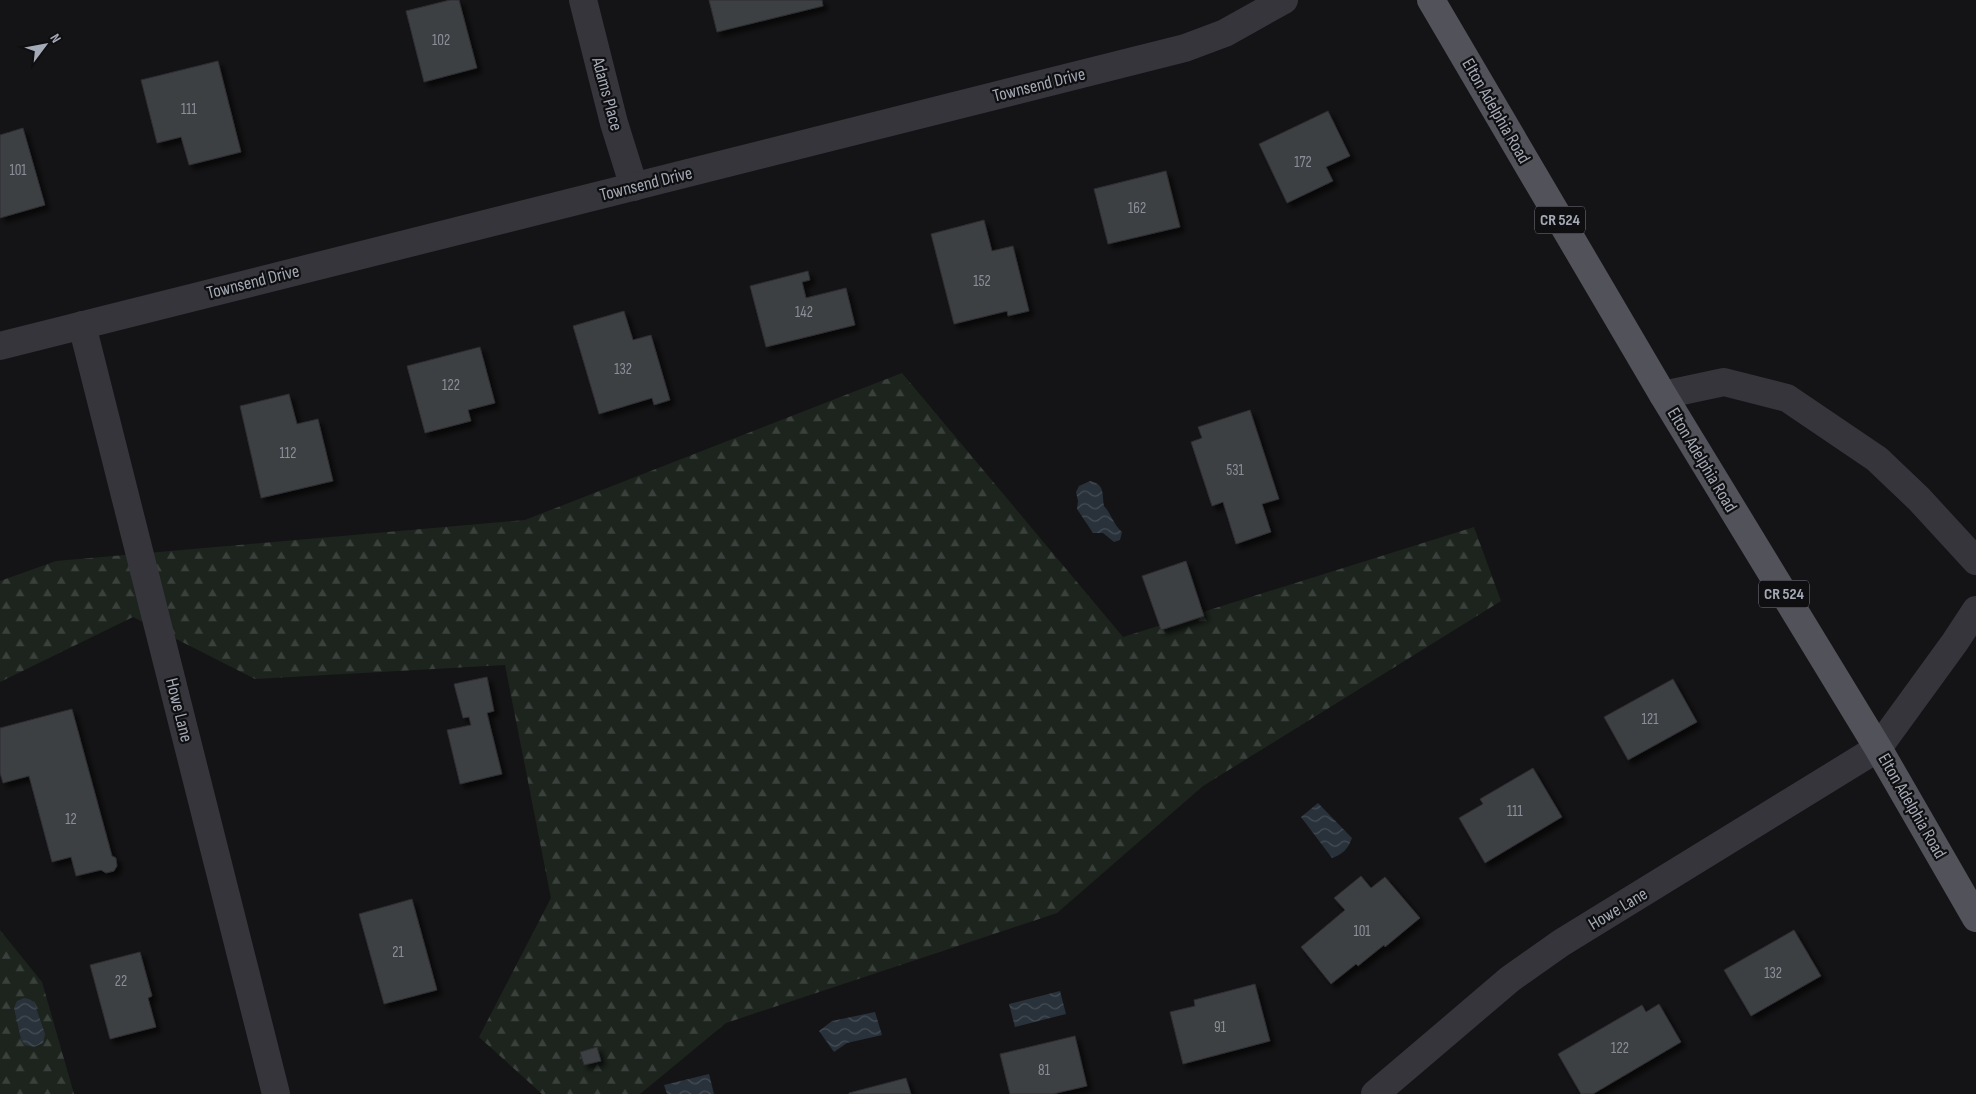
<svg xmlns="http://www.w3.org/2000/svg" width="1976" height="1094" font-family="'Sofia Sans Condensed',sans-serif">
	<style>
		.forest { fill: url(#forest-firs) }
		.water { fill: url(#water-waves) }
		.building { fill: #3e3f43; stroke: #2e2e32; filter: url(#shadow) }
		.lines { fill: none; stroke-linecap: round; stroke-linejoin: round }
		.minor { stroke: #35353b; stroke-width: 28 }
		.major { stroke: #51525a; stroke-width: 28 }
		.labels { text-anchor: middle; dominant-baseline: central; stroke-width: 4.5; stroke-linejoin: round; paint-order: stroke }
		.number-label { font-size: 15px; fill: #8b8f9a }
		.shield { fill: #0f0f11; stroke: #787c85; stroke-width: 1 }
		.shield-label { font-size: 16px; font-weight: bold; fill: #a5aab7 }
		.street-label { font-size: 18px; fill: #a5aab7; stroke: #0f0f11 }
	</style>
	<defs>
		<pattern id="forest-firs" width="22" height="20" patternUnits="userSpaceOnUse" patternTransform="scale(1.25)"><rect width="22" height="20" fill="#1c241d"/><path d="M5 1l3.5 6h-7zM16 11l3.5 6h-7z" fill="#3a413c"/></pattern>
		<pattern id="water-waves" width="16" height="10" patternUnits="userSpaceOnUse" patternTransform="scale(1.25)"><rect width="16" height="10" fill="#29323b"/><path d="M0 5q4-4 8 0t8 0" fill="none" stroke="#454d55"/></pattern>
		<filter id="shadow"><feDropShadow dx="4.5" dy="4.5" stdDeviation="2.5" flood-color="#0009"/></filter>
	</defs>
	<rect width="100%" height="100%" fill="#141416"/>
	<g class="forest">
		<polygon points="902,373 1123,637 1474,527 1501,601 1203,786 1057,913 726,1023 640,1094 542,1094 479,1037 551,898 505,665 255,679 133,617 0,682 0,581 56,561 525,520"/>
		<polygon points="0,930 42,982 74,1094 0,1094"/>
	</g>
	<g class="water">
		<path d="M1090,481C1105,484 1102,494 1104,506C1112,515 1113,524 1122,532L1120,540L1114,542L1103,533H1093L1077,509L1078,501L1076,492L1079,486Z"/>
		<path d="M1318,803L1352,838C1348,849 1343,854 1332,858L1301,817Z"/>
		<polygon points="1060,991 1066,1014 1015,1027 1009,1004"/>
		<polygon points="24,998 29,999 34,1002 45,1034 43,1043 34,1047 25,1045 21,1039 14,1008 17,1001"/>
		<polygon points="875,1012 882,1035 847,1043 834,1052 819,1031 832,1021"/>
		<polygon points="709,1074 714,1094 667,1094 664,1085"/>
	</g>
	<g class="building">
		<polygon points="450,0 459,0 477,68 424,82 406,11"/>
		<polygon points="709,0 822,0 823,6 717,32"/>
		<polygon points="218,61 241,152 189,165 181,137 157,143 141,80"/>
		<polygon points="1328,111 1350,156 1326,167 1333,181 1287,203 1259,144"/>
		<polygon points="23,128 45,205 0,218 0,135"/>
		<polygon points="1166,171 1180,227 1108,244 1094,189"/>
		<polygon points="984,220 992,251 1013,246 1029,311 1008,316 1007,311 954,324 931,234"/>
		<polygon points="808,271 810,280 802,282 806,298 846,288 855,325 766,347 750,286"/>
		<polygon points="624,311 633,340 651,335 670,400 654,405 652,398 599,414 573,326"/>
		<polygon points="480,347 495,403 468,410 471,421 425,433 407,366"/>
		<polygon points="289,394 297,424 318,419 333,481 261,498 240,406"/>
		<polygon points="1250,410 1279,499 1262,504 1271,532 1236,544 1223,502 1212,506 1191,442 1202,438 1198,427"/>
		<polygon points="1186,561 1204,616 1161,630 1142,576"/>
		<polygon points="487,677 494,711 487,713 502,774 460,784 447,730 471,725 469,717 463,718 454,684"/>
		<polygon points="1673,679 1697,722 1628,760 1604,717"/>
		<polygon points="72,709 112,856 116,858 117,866 114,871 106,873 101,870 76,876 71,857 52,862 29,776 3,783 0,773 0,728"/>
		<polygon points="1533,768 1562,817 1485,863 1459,818 1483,804 1480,799"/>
		<polygon points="1361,876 1371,888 1385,877 1420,918 1385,947 1384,945 1358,966 1356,964 1331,984 1301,947 1345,910 1334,898"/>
		<polygon points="412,899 437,990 384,1004 359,914"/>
		<polygon points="1794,930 1821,976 1751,1016 1724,970"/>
		<polygon points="140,952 152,996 148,998 156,1027 110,1039 90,965"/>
		<polygon points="1255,984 1270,1041 1183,1064 1170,1012 1195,1006 1194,1000"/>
		<polygon points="1659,1004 1681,1042 1593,1094 1581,1094 1558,1054 1642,1005 1646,1012"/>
		<polygon points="1075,1036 1087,1086 1053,1094 1010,1094 1000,1054"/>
		<polygon points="597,1047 601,1061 584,1065 580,1052"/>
		<polygon points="906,1078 911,1094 849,1094 849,1093"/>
	</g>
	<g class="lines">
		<g class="minor">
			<polyline points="583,0 614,123 634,187"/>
			<polyline points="82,325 276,1094"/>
			<polyline points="0,346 1185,48 1225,33 1284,0"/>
			<polyline points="1663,395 1724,382 1787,398 1877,459 1919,499 1976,561"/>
			<polyline points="1375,1094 1510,979 1561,943 1878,748 1955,642 1976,610"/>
		</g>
		<polyline class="major" points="1431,0 1663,395 1878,748 1976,918"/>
	</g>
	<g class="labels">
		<g class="number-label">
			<text x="441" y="40">102</text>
			<text x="189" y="109">111</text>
			<text x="1303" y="162">172</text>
			<text x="18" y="170">101</text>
			<text x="1137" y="208">162</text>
			<text x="982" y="281">152</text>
			<text x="804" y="312">142</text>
			<text x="623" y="369">132</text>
			<text x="451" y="385">122</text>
			<text x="288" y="453">112</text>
			<text x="1235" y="470">531</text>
			<text x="1650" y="719">121</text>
			<text x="1515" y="811">111</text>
			<text x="71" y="819">12</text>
			<text x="1362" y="931">101</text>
			<text x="398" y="952">21</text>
			<text x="1773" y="973">132</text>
			<text x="121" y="981">22</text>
			<text x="1220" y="1027">91</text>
			<text x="1620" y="1048">122</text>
			<text x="1044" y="1070">81</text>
		</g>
		<g class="shield">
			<rect x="1535" y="206.5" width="50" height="27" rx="4"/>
			<rect x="1759" y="580.5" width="50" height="27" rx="4"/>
		</g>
		<g class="shield-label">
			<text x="1560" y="220">CR 524</text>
			<text x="1784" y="594">CR 524</text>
		</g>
		<g class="street-label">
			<text transform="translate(1039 85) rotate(-14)">Townsend Drive</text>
			<text transform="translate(607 94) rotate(75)">Adams Place</text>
			<text transform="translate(1496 111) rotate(60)">Elton Adelphia Road</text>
			<text transform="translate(646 184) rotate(-14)">Townsend Drive</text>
			<text transform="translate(253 282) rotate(-14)">Townsend Drive</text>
			<text transform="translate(1702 460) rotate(59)">Elton Adelphia Road</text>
			<text transform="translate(179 710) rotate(76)">Howe Lane</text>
			<text transform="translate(1912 806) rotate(60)">Elton Adelphia Road</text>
			<text transform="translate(1618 909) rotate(-31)">Howe Lane</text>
		</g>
	</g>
	<g transform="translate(45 45) rotate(58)" stroke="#0f0f11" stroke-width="4" paint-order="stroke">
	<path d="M0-4L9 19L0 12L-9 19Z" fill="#a5aab7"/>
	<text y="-8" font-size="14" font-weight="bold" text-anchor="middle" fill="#a5aab7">N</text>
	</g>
</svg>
